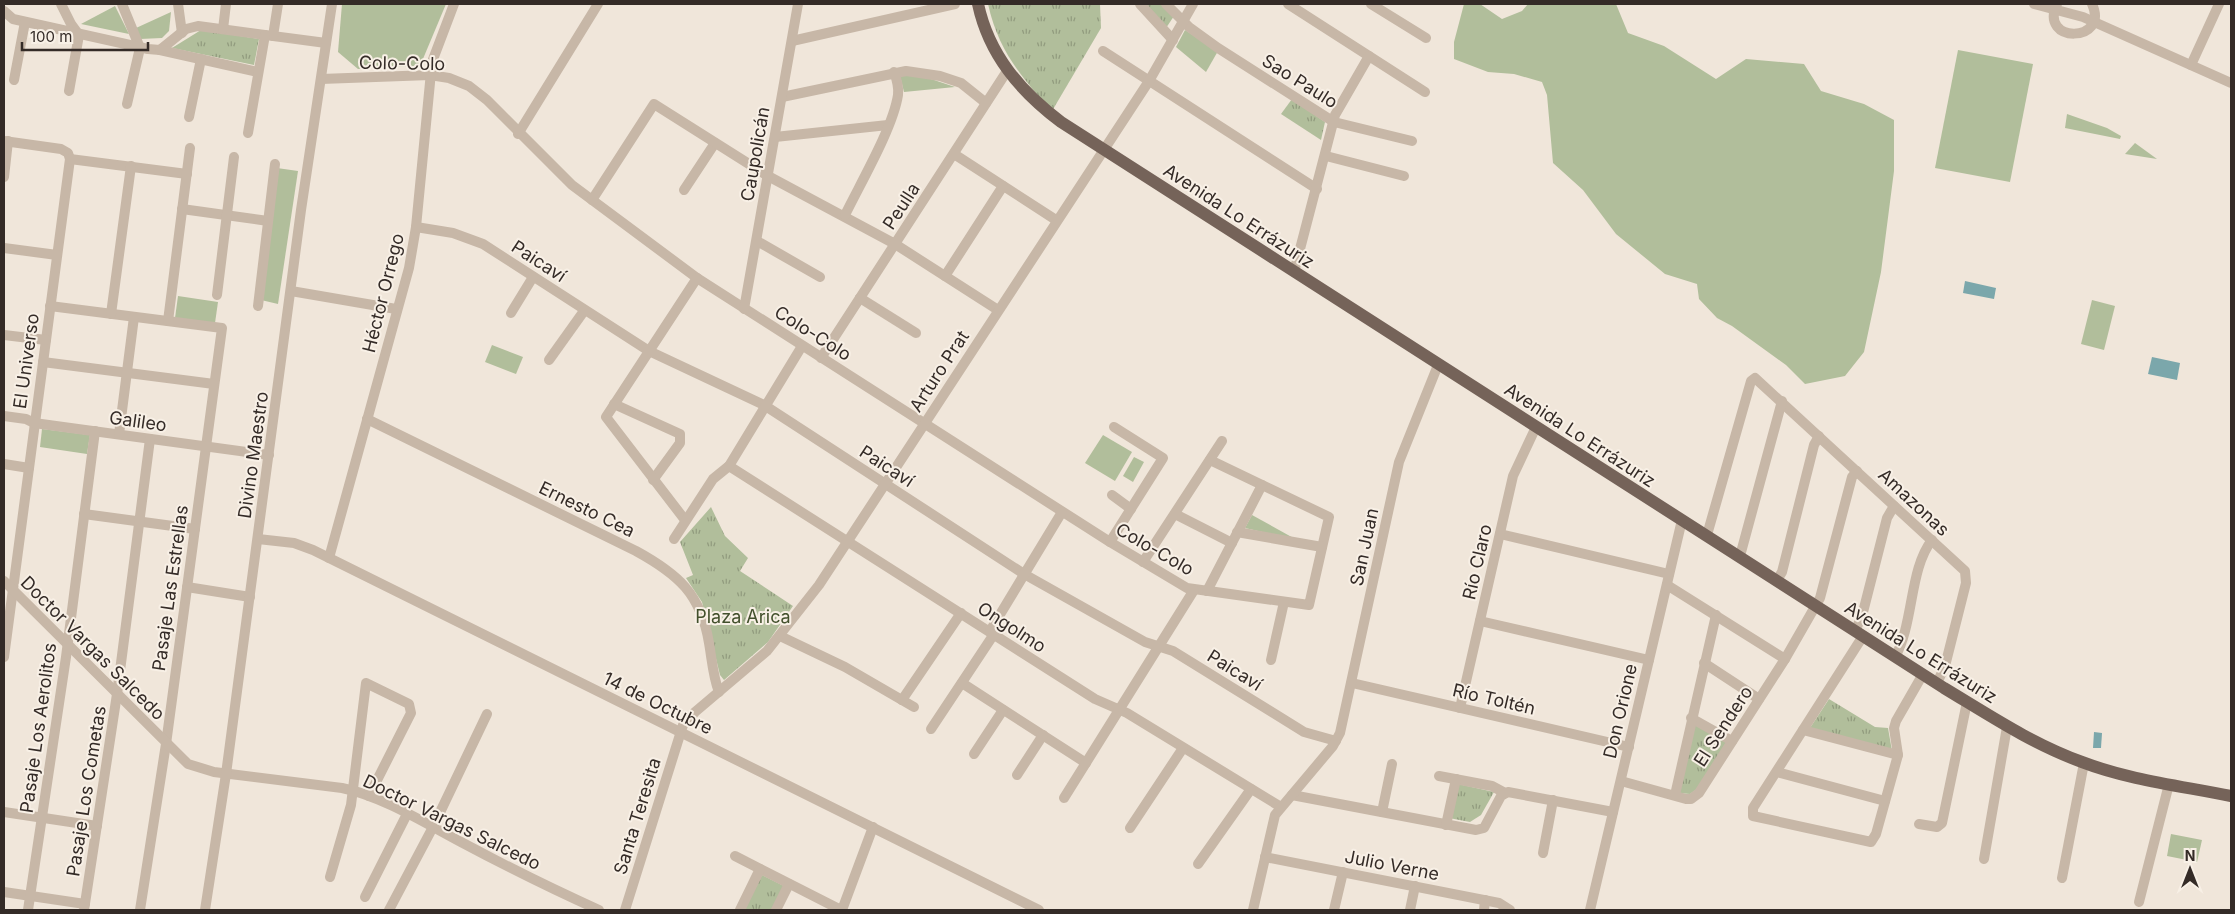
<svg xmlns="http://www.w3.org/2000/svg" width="2235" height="914" font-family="Inter,sans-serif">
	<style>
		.grass { fill: #b1be9b }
		.park { fill: url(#park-tufts) }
		.water { fill: #7ba7ab }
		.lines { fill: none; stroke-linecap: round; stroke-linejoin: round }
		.minor { stroke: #c7b7a7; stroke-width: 10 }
		.major { stroke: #756359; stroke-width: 12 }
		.labels { text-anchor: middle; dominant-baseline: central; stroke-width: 4; stroke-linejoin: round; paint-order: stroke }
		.street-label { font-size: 18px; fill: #342b27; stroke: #f8f0e6 }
		.park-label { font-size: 18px; fill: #42502c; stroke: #f8f0e6 }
	</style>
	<defs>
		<pattern id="park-tufts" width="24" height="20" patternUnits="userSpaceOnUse" patternTransform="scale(1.25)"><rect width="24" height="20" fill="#b1be9b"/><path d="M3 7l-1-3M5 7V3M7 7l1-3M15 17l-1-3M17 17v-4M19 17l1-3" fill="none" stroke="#919b7e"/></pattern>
	</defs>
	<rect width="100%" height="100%" fill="#f0e6da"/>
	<g class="grass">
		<polygon points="342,4 446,4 420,66 358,69 338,52"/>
		<polygon points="1464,4 1480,4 1502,19 1522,11 1528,4 1616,4 1628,33 1664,46 1716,79 1746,59 1804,64 1821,91 1864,104 1894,120 1894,171 1881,272 1864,352 1845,376 1805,384 1786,365 1732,326 1717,318 1699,299 1697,284 1665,274 1616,234 1583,190 1553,163 1547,95 1542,82 1514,74 1488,72 1454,59 1454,42"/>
		<polygon points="115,6 129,34 81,24"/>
		<polygon points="171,12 169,31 162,38 140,39 136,28"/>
		<polygon points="1185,30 1218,51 1206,72 1176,47"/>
		<polygon points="1958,50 2033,64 2010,182 1935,168"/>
		<polygon points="900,76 922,76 955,87 904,92"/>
		<polygon points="2067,114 2107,128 2121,136 2120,139 2065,128"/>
		<polygon points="2135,143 2157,159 2125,154"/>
		<polygon points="277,168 298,171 278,304 261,300"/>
		<polygon points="178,296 218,302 215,323 175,318"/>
		<polygon points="2092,300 2115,306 2104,350 2081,344"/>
		<polygon points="492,345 523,357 516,374 485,362"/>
		<polygon points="42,429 90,435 87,454 40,447"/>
		<polygon points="1103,435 1132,452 1115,481 1085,463"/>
		<polygon points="1134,457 1144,462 1133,482 1123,476"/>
		<polygon points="1252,515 1297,540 1245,528"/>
		<polygon points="2171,834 2202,840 2197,862 2167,856"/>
	</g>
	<g class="park">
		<path d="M988,4H1100L1101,28L1052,111C1021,77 998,50 988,4Z"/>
		<polygon points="1135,4 1161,4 1174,16 1162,34"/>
		<polygon points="201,30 259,39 254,65 172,48"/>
		<polygon points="1292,99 1325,122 1321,140 1281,114"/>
		<polygon points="711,507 725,536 748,558 740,571 793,606 768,642 724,680 720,675 702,602 686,578 693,575 680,542"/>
		<polygon points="1829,699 1875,727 1888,728 1892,751 1810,728"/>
		<polygon points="1694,724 1728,742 1697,789 1690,794 1678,793"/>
		<polygon points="1458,784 1494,792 1481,815 1470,822 1449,818"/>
		<polygon points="762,875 784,886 772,910 743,910"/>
	</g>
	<g class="water">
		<polygon points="1965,281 1996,288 1994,299 1963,293"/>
		<polygon points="2152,357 2180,363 2177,380 2148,374"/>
		<polygon points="2094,732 2102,733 2101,748 2093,748"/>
	</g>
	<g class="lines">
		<g class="minor">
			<polyline points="61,4 71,24 79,35 69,91"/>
			<polyline points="122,4 140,48 127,104"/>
			<polyline points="178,4 182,33"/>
			<polyline points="1140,4 1173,40"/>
			<polyline points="1166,4 1189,27 1218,48 1334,122 1412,141"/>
			<polyline points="1288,4 1425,92"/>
			<polyline points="1371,4 1426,38"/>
			<polyline points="2034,4 2083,17 2231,83"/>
			<path d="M2057,4C2038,44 2110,43 2092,4"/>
			<polyline points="4,11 13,19 148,49 160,50 186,29 198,26 326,43"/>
			<polyline points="223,29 226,4"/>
			<polyline points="273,36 278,4"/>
			<polyline points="792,41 955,4"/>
			<polyline points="160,50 258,72"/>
			<polyline points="1103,51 1317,189"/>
			<polyline points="2191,65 2219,4"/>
			<polyline points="321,79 430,75 449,78 469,86 487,100 572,185 697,278 1110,542 1187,588 1309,605 1329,517 1210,460"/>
			<polyline points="14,80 25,22"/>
			<polyline points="782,97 906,71 940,76 961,83 986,103"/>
			<polyline points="189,117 201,59"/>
			<polyline points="248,133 265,35"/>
			<polyline points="518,134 598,4"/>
			<polyline points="775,137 888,125"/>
			<polyline points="4,141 61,149 68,153 70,159 4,657"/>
			<polyline points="954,154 1056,220"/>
			<polyline points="1326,156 1404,176"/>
			<polyline points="70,159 187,174"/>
			<polyline points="4,177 8,141"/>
			<polyline points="684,190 715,143"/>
			<polyline points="592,200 654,104 768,176 895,244 998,310"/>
			<polyline points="182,209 268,221"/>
			<path d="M845,215C860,184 893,128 898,95C899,87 897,80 894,72"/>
			<polyline points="416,227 453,233 483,244 649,351 764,405 1024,574 1145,642 1173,651 1304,732 1336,741"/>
			<polyline points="757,241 820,277"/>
			<polyline points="4,248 57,255"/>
			<polyline points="1294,272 1335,115 1369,56"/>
			<polyline points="945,276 1003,186"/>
			<polyline points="291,291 396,309"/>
			<polyline points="217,295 234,157"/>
			<polyline points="860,298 916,333"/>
			<polyline points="50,306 222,328 166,744 140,910"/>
			<polyline points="258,306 275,164"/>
			<polyline points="744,309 798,4"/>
			<polyline points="511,313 533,277"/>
			<polyline points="111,314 131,166"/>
			<polyline points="168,321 190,148"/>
			<polyline points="4,335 46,340"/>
			<polyline points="821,358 1007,71"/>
			<polyline points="549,360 584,311"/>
			<polyline points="43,362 214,384"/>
			<polyline points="614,404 680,434 680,443 653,480"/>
			<polyline points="4,416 26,419 34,423 269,455"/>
			<path d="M367,419L636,551C678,574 701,594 709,643C712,660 713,677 719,692"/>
			<polyline points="119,434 134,317"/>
			<polyline points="4,464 29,468"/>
			<polyline points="729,466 1095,699 1127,713 1281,807"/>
			<polyline points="1112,495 1131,509"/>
			<polyline points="84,514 195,529"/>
			<polyline points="1175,514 1232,543"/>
			<polyline points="685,520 606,417 697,278"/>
			<polyline points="1237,532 1322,547"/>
			<polyline points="1500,534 1669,574"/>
			<polyline points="1707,535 1751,381 1755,378 1965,571 1966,583 1945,666 1937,683"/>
			<polyline points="258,539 294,543 313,550 1039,910"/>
			<polyline points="674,539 713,479 729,466 802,346"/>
			<polyline points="1110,542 1163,458 1114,427"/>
			<polyline points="1740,556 1782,401"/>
			<polyline points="329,558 409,268 416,227 432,62 454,4"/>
			<polyline points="1143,562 1222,441"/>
			<polyline points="1777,580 1782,572 1814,445 1819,436"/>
			<path d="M4,581L188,764L214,772L342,788C382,796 425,823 461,842C506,866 552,889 599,910"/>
			<polyline points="1667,585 1785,659"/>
			<polyline points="187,587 250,597"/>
			<polyline points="1207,591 1262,485"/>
			<polyline points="1480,621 1649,660"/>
			<polyline points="990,631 1062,512"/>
			<polyline points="1855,631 1862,616 1887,518 1894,506"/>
			<polyline points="780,636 845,667 914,707"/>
			<polyline points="1863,636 1753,808 1753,816 1871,842 1876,834 1898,755 1894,728 1896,721 1923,674"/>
			<path d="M1895,657C1914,624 1909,569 1932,540"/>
			<polyline points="1271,660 1284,602"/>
			<polyline points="1704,663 1759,699"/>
			<polyline points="962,683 1086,763"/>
			<polyline points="1352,683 1629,747"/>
			<polyline points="902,700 961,613"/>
			<polyline points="1460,708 1513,476 1536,427"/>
			<polyline points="1691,718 1732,741"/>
			<polyline points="931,729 994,634"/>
			<polyline points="1803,730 1898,755"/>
			<polyline points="974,754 1003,710"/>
			<polyline points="1777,772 1885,801"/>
			<polyline points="1017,775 1043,735"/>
			<polyline points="1439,776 1492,786 1505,793"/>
			<polyline points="1621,781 1686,799 1691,799 1699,793 1785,659 1820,598 1852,477 1857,471"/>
			<polyline points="1292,795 1476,830 1484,828 1501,796 1508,792 1613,812"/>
			<polyline points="1675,795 1716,615"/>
			<polyline points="1064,798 1194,590"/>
			<polyline points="4,812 97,826"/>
			<polyline points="1382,812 1392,764"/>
			<polyline points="1919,824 1937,827 1942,823 1967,702"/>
			<polyline points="1446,825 1456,779"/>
			<polyline points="1130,828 1183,748"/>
			<polyline points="1543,853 1553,800"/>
			<polyline points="735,856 841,910"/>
			<polyline points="1265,857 1499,903 1510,910"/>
			<polyline points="1984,859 2007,727"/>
			<polyline points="1198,864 1251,789"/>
			<polyline points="330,877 351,805 366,683 409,704 411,713 369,796"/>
			<polyline points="2062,878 2084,763"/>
			<polyline points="4,892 85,904"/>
			<polyline points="365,897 407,814"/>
			<polyline points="2139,902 2169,784"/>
			<polyline points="28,910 66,657 95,431"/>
			<polyline points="84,910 117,694 150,439"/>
			<polyline points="205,910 226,774 301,210 332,4"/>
			<polyline points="389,910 433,827 487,714"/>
			<polyline points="625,910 683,725 695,712 767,651 819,585 1149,81 1193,4"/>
			<polyline points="740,910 760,869"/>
			<polyline points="776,910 789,884"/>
			<polyline points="842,910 873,827"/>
			<polyline points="1253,910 1275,815 1333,746 1340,733 1399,462 1438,365"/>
			<polyline points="1334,910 1343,872"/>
			<polyline points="1410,910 1415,886"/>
			<polyline points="1484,910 1485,900"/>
			<polyline points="1590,910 1682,520"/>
		</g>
		<path class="major" d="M978,4C989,55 1020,91 1061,122L1944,688C1989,715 2032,744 2082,762C2129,780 2182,786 2231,796"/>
	</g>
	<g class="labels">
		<g class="street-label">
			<text transform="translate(402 63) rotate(1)">Colo-Colo</text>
			<text transform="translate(1300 81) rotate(32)">Sao Paulo</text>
			<text transform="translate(755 154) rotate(-80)">Caupolicán</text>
			<text transform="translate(901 206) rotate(-57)">Peulla</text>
			<text transform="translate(1239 216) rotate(33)">Avenida Lo Errázuriz</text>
			<text transform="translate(539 261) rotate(33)">Paicaví</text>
			<text transform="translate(383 293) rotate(-76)">Héctor Orrego</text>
			<text transform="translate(813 333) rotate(32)">Colo-Colo</text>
			<text transform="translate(26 361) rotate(-82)">El Universo</text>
			<text transform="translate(939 371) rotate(-57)">Arturo Prat</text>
			<text transform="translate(138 421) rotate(8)">Galileo</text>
			<text transform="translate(1580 435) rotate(33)">Avenida Lo Errázuriz</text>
			<text transform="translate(253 455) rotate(-82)">Divino Maestro</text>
			<text transform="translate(887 466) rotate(33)">Paicaví</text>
			<text transform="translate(1914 502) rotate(43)">Amazonas</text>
			<text transform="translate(587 509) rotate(26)">Ernesto Cea</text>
			<text transform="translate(1364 547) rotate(-78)">San Juan</text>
			<text transform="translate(1155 549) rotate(30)">Colo-Colo</text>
			<text transform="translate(1477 562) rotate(-77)">Río Claro</text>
			<text transform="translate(170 588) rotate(-82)">Pasaje Las Estrellas</text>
			<text transform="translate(1012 627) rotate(33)">Ongolmo</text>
			<text transform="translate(93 648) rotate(45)">Doctor Vargas Salcedo</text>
			<text transform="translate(1921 652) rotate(32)">Avenida Lo Errázuriz</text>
			<text transform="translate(1235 670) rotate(32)">Paicaví</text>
			<text transform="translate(1494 699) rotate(13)">Río Toltén</text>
			<text transform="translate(658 703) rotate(26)">14 de Octubre</text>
			<text transform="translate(1620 711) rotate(-77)">Don Orione</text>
			<text transform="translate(1723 726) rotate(-57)">El Sendero</text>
			<text transform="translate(38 728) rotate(-82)">Pasaje Los Aerolitos</text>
			<text transform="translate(86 791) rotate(-81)">Pasaje Los Cometas</text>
			<text transform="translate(637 816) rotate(-73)">Santa Teresita</text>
			<text transform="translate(452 822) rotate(26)">Doctor Vargas Salcedo</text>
			<text transform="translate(1392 865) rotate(11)">Julio Verne</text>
		</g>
		<g class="park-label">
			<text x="743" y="616">Plaza Arica</text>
		</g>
	</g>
	<rect width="2235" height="914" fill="none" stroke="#342b27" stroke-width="10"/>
	<g transform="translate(2190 869)" stroke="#f8f0e6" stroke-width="4" paint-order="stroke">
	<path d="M0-4L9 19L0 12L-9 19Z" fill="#342b27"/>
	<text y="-8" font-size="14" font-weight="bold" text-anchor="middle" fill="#342b27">N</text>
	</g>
	<path d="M22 42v8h126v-8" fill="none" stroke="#342b27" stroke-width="2.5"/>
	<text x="30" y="42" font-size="15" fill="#342b27" stroke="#f8f0e6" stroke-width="4" paint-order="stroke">100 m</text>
</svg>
